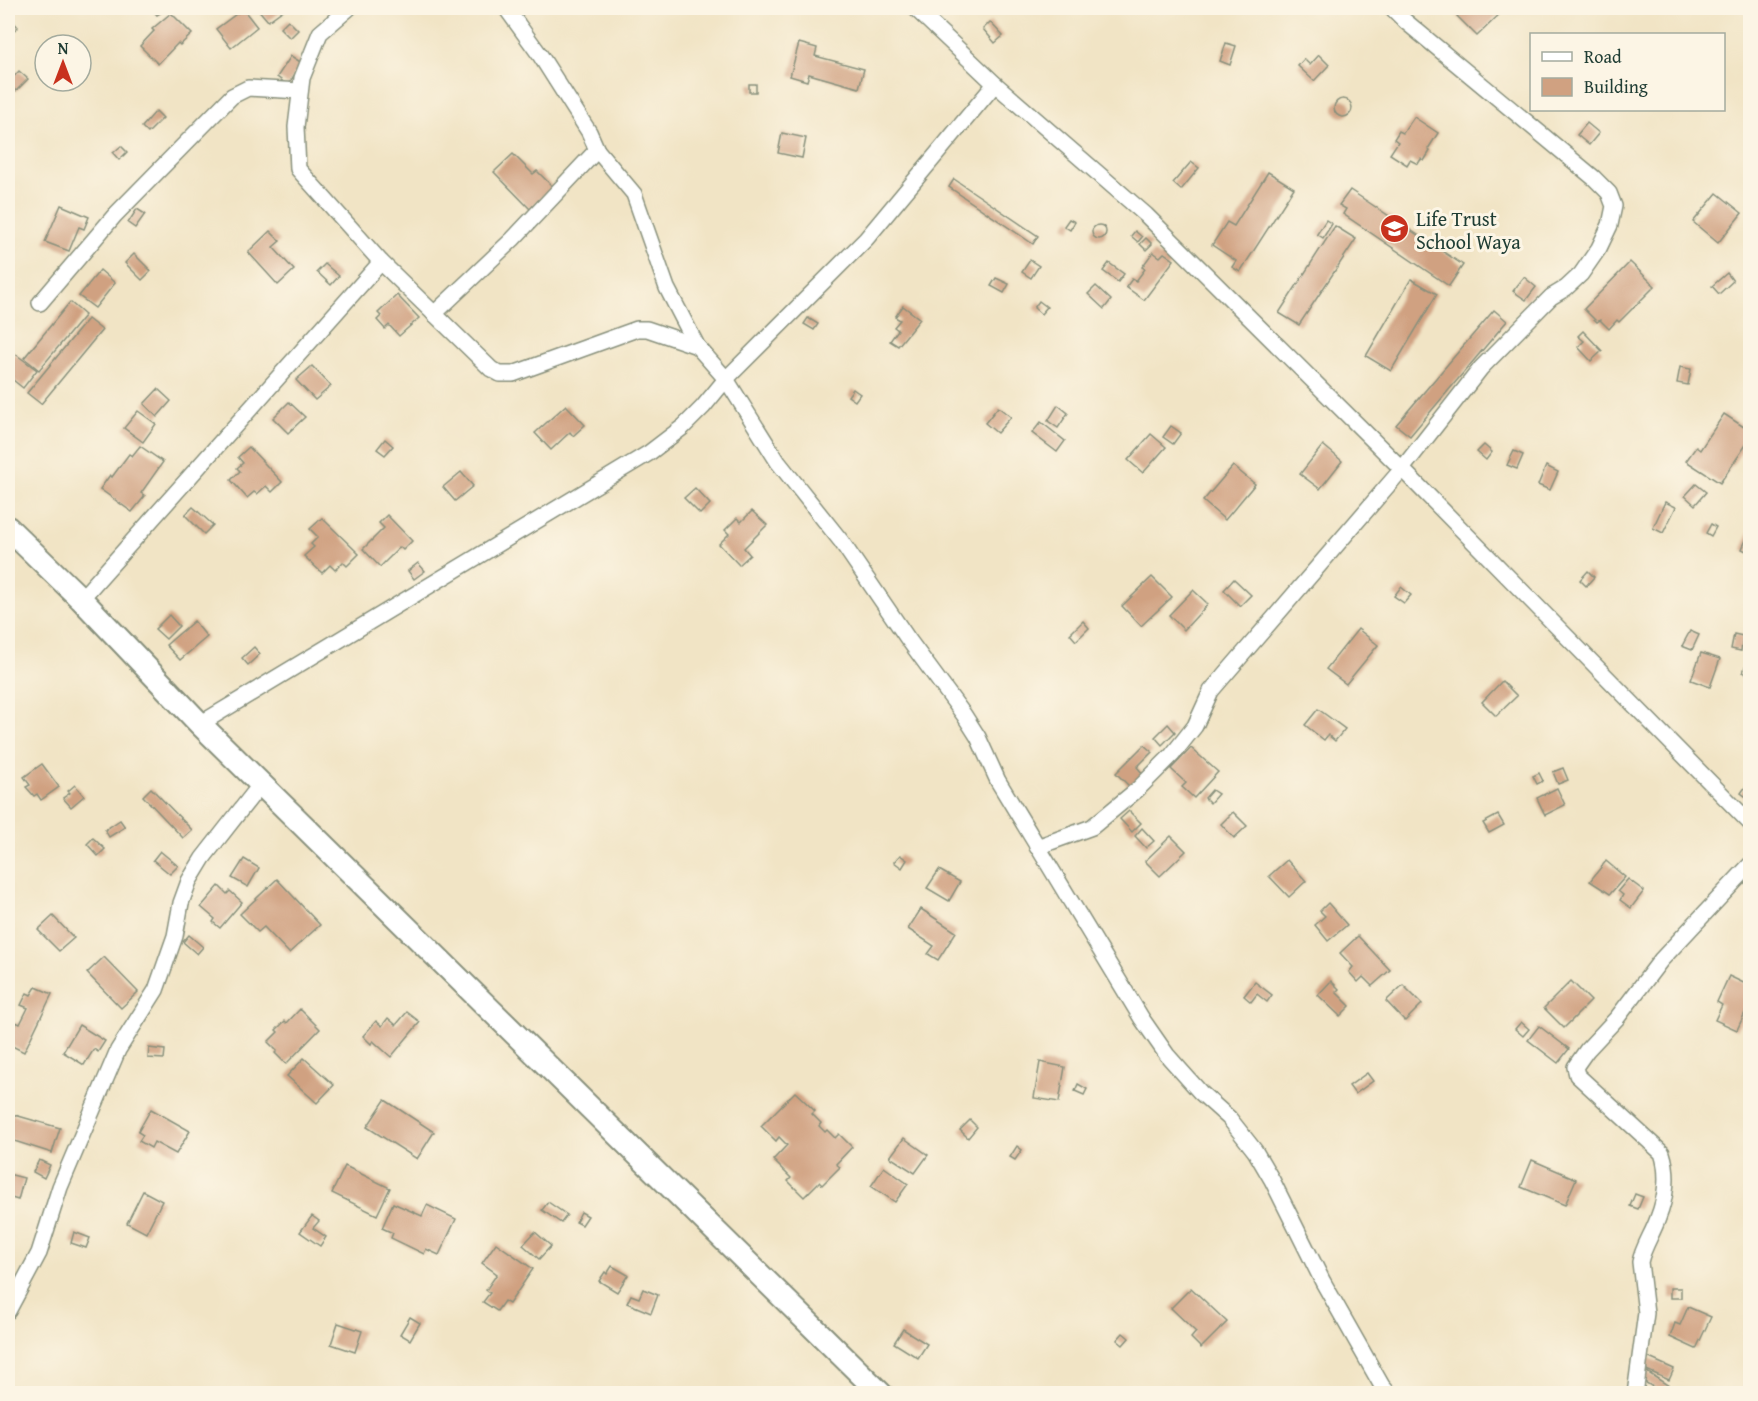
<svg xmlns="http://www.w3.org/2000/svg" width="1758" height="1401" font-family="'Gentium Book Plus',serif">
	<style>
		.building { fill: #d0a181 }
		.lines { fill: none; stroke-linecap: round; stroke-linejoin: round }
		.street-casing { stroke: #88907c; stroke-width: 18 }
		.secondary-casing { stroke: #88907c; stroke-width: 26 }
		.street { stroke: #fff; stroke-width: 15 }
		.secondary { stroke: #fff; stroke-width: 22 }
		.labels { text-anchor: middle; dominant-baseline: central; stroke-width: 6; stroke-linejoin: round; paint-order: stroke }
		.poi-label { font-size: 20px; fill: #1f3d34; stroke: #fcf5e5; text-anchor: start }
	</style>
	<rect width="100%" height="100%" fill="#fcf5e5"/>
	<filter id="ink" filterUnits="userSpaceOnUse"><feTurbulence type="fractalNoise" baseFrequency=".0167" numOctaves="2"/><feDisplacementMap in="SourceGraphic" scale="12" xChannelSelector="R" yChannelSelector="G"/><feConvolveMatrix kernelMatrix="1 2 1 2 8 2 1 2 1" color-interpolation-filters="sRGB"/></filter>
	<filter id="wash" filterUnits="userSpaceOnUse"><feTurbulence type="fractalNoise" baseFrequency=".008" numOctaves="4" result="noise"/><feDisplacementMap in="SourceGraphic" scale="24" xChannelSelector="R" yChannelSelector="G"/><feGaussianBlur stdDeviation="1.35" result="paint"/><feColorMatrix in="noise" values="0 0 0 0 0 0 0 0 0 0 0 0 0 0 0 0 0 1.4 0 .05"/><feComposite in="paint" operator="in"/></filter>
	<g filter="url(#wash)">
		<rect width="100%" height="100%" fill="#f1e4c5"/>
		<g id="blocks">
			<g class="building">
				<polygon points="151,8 168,8 157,15"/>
				<polygon points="257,8 286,8 268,21"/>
				<polygon points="1465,8 1506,8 1477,36 1457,16"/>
				<polygon points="243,9 257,27 231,48 216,29"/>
				<polygon points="171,13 192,34 180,45 178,43 158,64 140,46 154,31 152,29"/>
				<polygon points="8,16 18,27 8,36"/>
				<polygon points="288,20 298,30 290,38 280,28"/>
				<polygon points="990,22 1003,36 995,43 983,29"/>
				<polygon points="799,43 817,48 815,56 864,69 859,88 809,74 807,81 790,76"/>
				<polygon points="1226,43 1236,46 1230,65 1220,61"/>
				<polygon points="1319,55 1329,65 1314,81 1298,66 1304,59 1310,65"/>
				<polygon points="291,56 302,63 288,85 277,77"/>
				<polygon points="19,71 28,79 16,91 8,83"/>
				<rect x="749" y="84" width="7" height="8"/>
				<circle cx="1343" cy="108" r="9"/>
				<polygon points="156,111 163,118 148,133 142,127"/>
				<polygon points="1414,117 1438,133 1428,149 1430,151 1424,161 1421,159 1418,164 1410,160 1407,165 1390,154 1398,142 1394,139 1399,131 1403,133"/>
				<polygon points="1587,123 1599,133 1589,145 1577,135"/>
				<polygon points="782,133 806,138 802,158 778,153"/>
				<polygon points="121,146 127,152 119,160 113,153"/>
				<polygon points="513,154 533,174 537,171 553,187 530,209 494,172"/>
				<polygon points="1191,162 1199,168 1181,190 1173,183"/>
				<polygon points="1268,172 1294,188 1240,272 1232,267 1236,261 1212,245 1227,222 1234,226"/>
				<polygon points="954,179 1038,236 1033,244 949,187"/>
				<polygon points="1350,190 1463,265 1449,286 1343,214 1346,209 1339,205"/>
				<polygon points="1717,193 1742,213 1718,243 1693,222"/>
				<polygon points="61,205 89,217 84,229 79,227 69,251 45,242"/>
				<polygon points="137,209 145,214 135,228 128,223"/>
				<polygon points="1069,219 1075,222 1070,230 1064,226"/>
				<polygon points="1326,220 1332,224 1323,238 1317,234"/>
				<circle cx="1099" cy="232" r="7"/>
				<polygon points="1335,226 1356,239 1299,325 1279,313"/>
				<polygon points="270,231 280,241 273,247 294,270 278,285 248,252"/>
				<polygon points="1135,231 1142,237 1138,242 1131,236"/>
				<polygon points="1146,238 1152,244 1146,250 1140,244"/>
				<polygon points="1153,252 1160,257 1164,253 1174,260 1144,300 1126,287 1132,279 1136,281 1145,269 1142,267"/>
				<polygon points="134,254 151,271 142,280 125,263"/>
				<polygon points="1030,260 1039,266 1031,278 1022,272"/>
				<polygon points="1630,262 1655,286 1619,322 1617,320 1609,329 1600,320 1597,322 1584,309"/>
				<polygon points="1109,263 1124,274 1118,282 1103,271"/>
				<polygon points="325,264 339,276 331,285 317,272"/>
				<polygon points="100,270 115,283 95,308 79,296"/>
				<polygon points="1727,273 1733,281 1719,294 1712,286"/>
				<polygon points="1524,277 1536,287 1526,300 1513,291"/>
				<polygon points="996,278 1009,284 1004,293 991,286"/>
				<polygon points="1411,279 1437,294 1391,371 1366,356"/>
				<polygon points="1096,286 1111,300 1104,309 1088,294"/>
				<polygon points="397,295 419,318 399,336 389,325 385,329 377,320 381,316 378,313"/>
				<polygon points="1039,301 1047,307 1041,314 1034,308"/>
				<polygon points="70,302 85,315 39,370 24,358"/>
				<polygon points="903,306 920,319 898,346 890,341 898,330 894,327 900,320 895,317"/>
				<polygon points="1494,310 1507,321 1410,436 1396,425"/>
				<polygon points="808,318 818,324 814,330 804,324"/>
				<polygon points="88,319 102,330 41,404 27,393"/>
				<polygon points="1583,331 1602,351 1591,361 1578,347 1584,341 1578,336"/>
				<polygon points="14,353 37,370 23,388 8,376 8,361"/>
				<polygon points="312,366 331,386 315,400 296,380"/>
				<polygon points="1680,367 1691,369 1688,385 1677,383"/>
				<polygon points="158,389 171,401 157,417 144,404"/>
				<polygon points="853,389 860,394 855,401 848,396"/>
				<polygon points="289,402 305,417 288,433 273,418"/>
				<polygon points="566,405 585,425 573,436 570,432 551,450 535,433"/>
				<polygon points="1058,405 1068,413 1058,428 1048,421"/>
				<polygon points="998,407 1011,417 997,433 985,423"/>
				<polygon points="138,411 156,424 143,442 124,428"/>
				<polygon points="1724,414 1750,431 1750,439 1720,483 1686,461 1696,447 1700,450"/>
				<polygon points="1041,422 1065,441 1057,452 1032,433"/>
				<polygon points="1171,426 1181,433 1173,444 1163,437"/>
				<polygon points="1151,434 1166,447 1143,473 1128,460"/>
				<polygon points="385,439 393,446 385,455 377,449"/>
				<polygon points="1323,445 1342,461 1320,489 1300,474"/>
				<polygon points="1484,445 1492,452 1486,460 1477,452"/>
				<polygon points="140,446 163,462 141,493 145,496 132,512 100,489 110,475 112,477 129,454 132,456"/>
				<polygon points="249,447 282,482 272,492 266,486 257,494 254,492 247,498 231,480 240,471 237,468 243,463 238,457"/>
				<polygon points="1514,451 1523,455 1517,469 1507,465"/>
				<polygon points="1233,466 1255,484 1225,520 1203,501"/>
				<polygon points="1546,466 1558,472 1550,490 1538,485"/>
				<polygon points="461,472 473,486 455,501 443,487"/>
				<polygon points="1696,484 1706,492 1695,505 1685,496"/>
				<polygon points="695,488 710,504 700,514 684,498"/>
				<polygon points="1665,502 1676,507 1663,533 1653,528"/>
				<polygon points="193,507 213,525 204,534 185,515"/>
				<polygon points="752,511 767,525 744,548 750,555 739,565 719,544 729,534 725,530 737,518 741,522"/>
				<polygon points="387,515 412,541 403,550 400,547 380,567 363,549 384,528 379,523"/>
				<polygon points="322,518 359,554 347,566 343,562 335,570 330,565 322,573 304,556 314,547 311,544 318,537 310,529"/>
				<polygon points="1711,524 1716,527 1711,536 1706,533"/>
				<polygon points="1750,531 1750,553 1742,549"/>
				<polygon points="418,563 425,571 414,579 408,571"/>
				<polygon points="1588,571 1594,577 1586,586 1580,580"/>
				<polygon points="1152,577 1172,597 1141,626 1122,606"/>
				<polygon points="1234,579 1251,595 1240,606 1224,590"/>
				<polygon points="1401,587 1411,595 1404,603 1394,596"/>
				<polygon points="1193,590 1208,604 1184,630 1169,615"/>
				<polygon points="169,615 179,626 166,639 155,629"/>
				<polygon points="194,621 207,637 180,660 166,645"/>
				<polygon points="1083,621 1089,628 1076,641 1070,634"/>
				<polygon points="1358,629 1378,645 1346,684 1326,669"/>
				<polygon points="1690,631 1699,635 1692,650 1682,646"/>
				<polygon points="1734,634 1743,636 1741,651 1731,649"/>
				<polygon points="254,647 260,654 248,665 242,658"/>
				<polygon points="1701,653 1720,659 1710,687 1691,680"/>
				<polygon points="1750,654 1750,675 1743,672"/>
				<polygon points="1502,681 1517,696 1496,716 1482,702"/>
				<polygon points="1318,709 1345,729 1335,741 1328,735 1324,740 1305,725"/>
				<polygon points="1168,724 1175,732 1162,745 1155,737"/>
				<polygon points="1144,745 1152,752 1137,767 1143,774 1130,787 1116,773"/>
				<polygon points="1191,748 1218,772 1194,798 1182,787 1186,783 1171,769"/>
				<polygon points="42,764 59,787 41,800 37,794 34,796 26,787 30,785 24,777"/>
				<polygon points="1563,768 1568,780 1558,784 1553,772"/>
				<polygon points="1539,773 1543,781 1537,784 1533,776"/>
				<polygon points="75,785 84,796 71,807 63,798 70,793 68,791"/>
				<polygon points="1746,786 1750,790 1749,799 1741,793"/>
				<polygon points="151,788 192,830 183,838 143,796"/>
				<polygon points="1557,788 1565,805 1545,815 1537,798"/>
				<polygon points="1212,790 1218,794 1210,803 1205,798"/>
				<polygon points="1129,811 1141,823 1132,832 1120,819"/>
				<polygon points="1233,812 1247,826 1234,838 1221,824"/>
				<polygon points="1498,815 1504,825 1489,833 1483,823"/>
				<polygon points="120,820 125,827 109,837 105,830"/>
				<polygon points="1142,828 1154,841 1146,848 1135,836"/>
				<polygon points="1171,836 1186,851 1160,876 1145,861"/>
				<polygon points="93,838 105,849 98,856 87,844"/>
				<polygon points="160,851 178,866 170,874 153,860"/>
				<polygon points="900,855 907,860 902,868 894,862"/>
				<polygon points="244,859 259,868 248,887 232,878"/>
				<polygon points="1287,860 1306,881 1289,897 1269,876"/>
				<polygon points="1606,861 1625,877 1610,894 1590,881"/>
				<polygon points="939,870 960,882 949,901 927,888"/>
				<polygon points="277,879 320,925 289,953 264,927 258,932 240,914"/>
				<polygon points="1628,879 1644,891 1631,908 1620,900 1623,895 1618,891"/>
				<polygon points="219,886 227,894 230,891 242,902 220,928 213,922 215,919 201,907"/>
				<polygon points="1328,903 1347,925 1328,941 1315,925 1325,916 1320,911"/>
				<polygon points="921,909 956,932 938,960 928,954 934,946 908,929"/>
				<polygon points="53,916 74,938 59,951 38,930"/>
				<polygon points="189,935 203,947 197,954 183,942"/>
				<polygon points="1358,936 1390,970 1372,986 1363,977 1358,982 1349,972 1353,967 1340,953"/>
				<polygon points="104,957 138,992 121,1008 87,973"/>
				<polygon points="1729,976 1750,986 1750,1002 1737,1030 1715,1020 1722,1005 1717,1002"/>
				<polygon points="1331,981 1339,989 1336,992 1350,1006 1340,1016 1318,995"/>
				<polygon points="1571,981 1591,1001 1564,1028 1544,1008"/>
				<polygon points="1255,982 1272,995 1267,1002 1257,994 1251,1002 1244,996"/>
				<polygon points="1403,985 1422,1004 1405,1021 1386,1001"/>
				<polygon points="36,987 52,994 24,1052 8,1044 16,1022 20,1024 28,1008 21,1005 27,993 31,995"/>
				<polygon points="300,1009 320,1029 286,1064 275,1053 277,1051 268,1042 278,1032 276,1030 285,1021 287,1023"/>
				<polygon points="407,1012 420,1022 391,1057 373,1041 371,1044 363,1036 376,1021 382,1026 388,1018 396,1025"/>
				<polygon points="1521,1022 1529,1029 1523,1036 1515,1029"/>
				<polygon points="79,1025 105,1041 98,1052 94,1049 84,1065 63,1052"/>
				<polygon points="1539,1026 1569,1049 1558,1063 1528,1040"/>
				<polygon points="149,1048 165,1050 164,1059 148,1058"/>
				<polygon points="304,1058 334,1085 317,1103 287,1076"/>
				<polygon points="1040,1062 1065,1067 1059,1102 1034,1098"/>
				<polygon points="1367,1073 1373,1081 1355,1094 1349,1086"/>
				<polygon points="1078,1084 1087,1089 1084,1095 1075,1091"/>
				<polygon points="795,1092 815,1111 812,1114 821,1123 819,1126 825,1132 827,1130 835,1138 839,1134 852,1147 836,1164 840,1167 822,1185 819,1182 804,1197 788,1181 791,1178 773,1160 787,1145 779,1137 776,1141 761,1126"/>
				<polygon points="385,1100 434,1132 417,1159 367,1127"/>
				<polygon points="151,1109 190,1131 176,1154 154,1142 151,1148 139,1141 143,1135 138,1132"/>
				<polygon points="8,1113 60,1128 52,1153 8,1139"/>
				<polygon points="970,1120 977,1127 968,1138 960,1130"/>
				<polygon points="904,1138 928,1155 915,1173 890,1157"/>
				<polygon points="1017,1146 1022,1150 1015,1160 1010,1157"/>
				<polygon points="39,1160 50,1165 44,1178 33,1172"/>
				<polygon points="1532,1160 1576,1179 1565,1205 1521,1187"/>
				<polygon points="345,1166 390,1188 377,1215 332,1193"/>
				<polygon points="884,1167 908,1184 895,1202 871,1186"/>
				<polygon points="8,1174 24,1178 18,1200 8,1197"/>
				<polygon points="143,1191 162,1201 146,1233 127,1223"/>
				<polygon points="1635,1194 1643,1197 1638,1209 1630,1206"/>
				<polygon points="548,1202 567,1215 561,1223 542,1210"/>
				<polygon points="393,1203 422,1216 427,1205 456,1219 439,1255 426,1249 424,1254 391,1238 393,1233 382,1228"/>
				<polygon points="581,1212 588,1216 582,1225 576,1222"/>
				<polygon points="312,1216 319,1221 313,1228 326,1237 320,1246 300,1232"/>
				<polygon points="74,1232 90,1238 86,1248 71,1243"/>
				<polygon points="535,1232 551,1246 539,1259 523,1245"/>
				<polygon points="496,1243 533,1269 509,1304 504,1301 497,1311 483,1302 490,1293 486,1290 497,1274 482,1263"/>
				<polygon points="612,1266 628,1275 617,1292 599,1281 605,1272 607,1274"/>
				<polygon points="1191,1288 1227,1322 1201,1348 1191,1338 1196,1332 1171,1308"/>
				<rect x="1670" y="1288" width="11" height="10"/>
				<polygon points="643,1289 658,1295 651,1313 627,1303 631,1295 639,1298"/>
				<polygon points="1688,1307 1711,1317 1696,1349 1670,1337 1675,1323 1680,1325"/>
				<polygon points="410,1317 420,1323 410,1340 400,1334"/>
				<polygon points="338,1323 362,1331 355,1352 331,1344"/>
				<polygon points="903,1329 927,1344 918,1358 894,1343"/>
				<polygon points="1123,1333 1129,1338 1123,1345 1117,1340"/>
				<polygon points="1647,1357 1674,1369 1669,1380 1642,1368"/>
				<polygon points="1647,1372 1669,1386 1665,1394 1641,1380"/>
			</g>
		</g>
	</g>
	<g filter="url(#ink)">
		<use href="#blocks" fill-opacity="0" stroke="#88907c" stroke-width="1.5"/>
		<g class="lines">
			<defs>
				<g id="street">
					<polyline points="349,8 320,33 302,78 296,127 298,169 381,262 491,369 500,374 513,374 637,329 647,329 697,346"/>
					<polyline points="506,8 540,55 589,132 597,150 634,194 667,288 697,346 726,379 778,462 841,541 908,639 964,715 978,737 998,781 1142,1019 1167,1055 1200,1092 1229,1118 1255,1151 1272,1180 1323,1282 1382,1386 1389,1394"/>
					<polyline points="995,84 1146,215 1402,469 1750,823"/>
					<polyline points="40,303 115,215 232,96 248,88 300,91"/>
					<polyline points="434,314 513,239 597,150"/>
					<polyline points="81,599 381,262"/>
					<polyline points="200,724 649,453 683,427 703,407 726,379 866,239 995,84 915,8"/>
					<polyline points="1037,847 1092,827 1138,789 1172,755 1195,726 1211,691 1402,469 1481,368 1551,297 1566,288 1581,274 1599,248 1610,225 1614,206 1609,193 1594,178 1405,21 1392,8"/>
					<polyline points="8,1311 39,1253 60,1187 118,1050 156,990 175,936 181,903 189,881 203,858 261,784"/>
					<path d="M1635,1394L1646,1313L1640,1262C1643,1247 1653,1233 1658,1218C1666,1198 1669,1174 1662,1153L1577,1075L1575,1067L1587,1050L1617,1018L1661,960L1750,865"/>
				</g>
				<polyline id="secondary" points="8,528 81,599 200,724 881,1394"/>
			</defs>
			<use href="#street" class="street-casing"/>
			<use href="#secondary" class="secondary-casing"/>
			<use href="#street" class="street"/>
			<use href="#secondary" class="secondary"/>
		</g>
	</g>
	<defs>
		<symbol id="school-disc" viewBox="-11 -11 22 22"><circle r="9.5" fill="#c8321e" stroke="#fcf5e5"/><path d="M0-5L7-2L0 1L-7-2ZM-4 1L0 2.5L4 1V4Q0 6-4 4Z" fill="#fff"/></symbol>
	</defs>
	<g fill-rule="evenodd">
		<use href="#school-disc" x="1378" y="212" width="33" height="33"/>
	</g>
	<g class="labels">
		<g class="poi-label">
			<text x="1416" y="218">Life Trust<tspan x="1416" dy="23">School Waya</tspan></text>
		</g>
	</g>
	<rect width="1758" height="1401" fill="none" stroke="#fcf5e5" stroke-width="30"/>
	<rect x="1530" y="33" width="195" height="78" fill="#fcf5e5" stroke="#a4ab9e" stroke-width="1.5"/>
	<rect x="1542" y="52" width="30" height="9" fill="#ffffff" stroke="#a4ab9e" stroke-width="1.5"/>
	<text x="1584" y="63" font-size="18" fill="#1f3d34">Road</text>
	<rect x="1542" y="78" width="30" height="18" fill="#d0a181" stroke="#a4ab9e" stroke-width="1.5"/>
	<text x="1584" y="93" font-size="18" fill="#1f3d34">Building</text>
	<g transform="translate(63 63)"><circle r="28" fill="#fcf5e5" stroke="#a4ab9e" stroke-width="1.5"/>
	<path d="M0-4.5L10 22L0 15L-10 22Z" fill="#c8321e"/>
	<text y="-9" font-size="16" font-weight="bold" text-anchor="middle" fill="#1f3d34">N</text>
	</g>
</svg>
